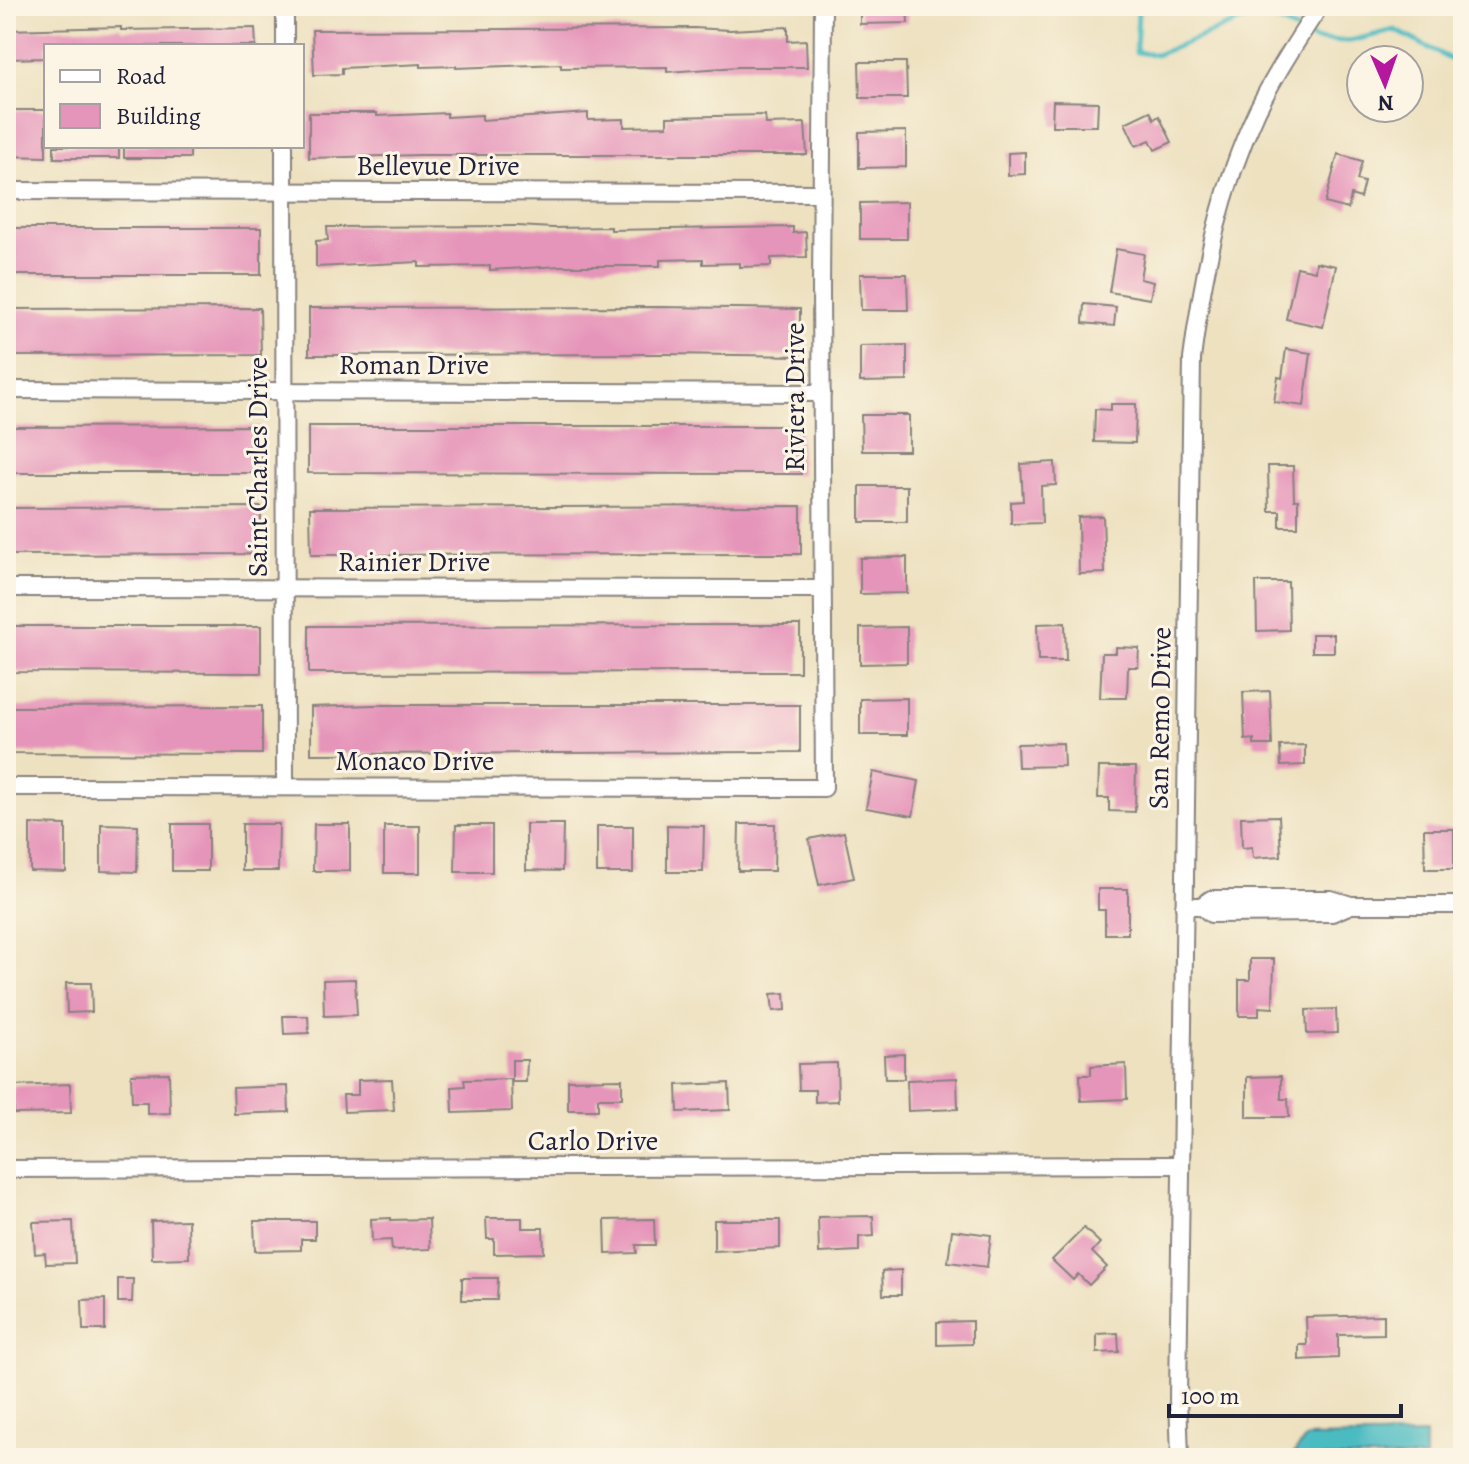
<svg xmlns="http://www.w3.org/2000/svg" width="1469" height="1464" font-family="Alegreya,serif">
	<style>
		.water { fill: #4cbbc2; stroke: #376e7e; stroke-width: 2 }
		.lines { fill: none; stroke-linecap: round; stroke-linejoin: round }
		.stream { stroke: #4cbbc2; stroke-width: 5 }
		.building { fill: #e695ba }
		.minor-casing { stroke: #88827e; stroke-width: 20 }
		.minor { stroke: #fff; stroke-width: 16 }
		.labels { text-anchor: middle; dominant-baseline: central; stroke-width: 6; stroke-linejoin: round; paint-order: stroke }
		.street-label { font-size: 28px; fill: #22223b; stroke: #fcf5e5 }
	</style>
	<rect width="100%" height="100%" fill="#fcf5e5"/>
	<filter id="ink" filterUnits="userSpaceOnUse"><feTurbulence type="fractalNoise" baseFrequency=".0125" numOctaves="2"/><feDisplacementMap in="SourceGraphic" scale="16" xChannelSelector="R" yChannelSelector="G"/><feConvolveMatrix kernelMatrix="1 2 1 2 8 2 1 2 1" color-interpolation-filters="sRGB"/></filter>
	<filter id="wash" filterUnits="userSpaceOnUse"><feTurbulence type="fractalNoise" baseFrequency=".006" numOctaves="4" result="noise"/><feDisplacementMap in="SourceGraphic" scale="32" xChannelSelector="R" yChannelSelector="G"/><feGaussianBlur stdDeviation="1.8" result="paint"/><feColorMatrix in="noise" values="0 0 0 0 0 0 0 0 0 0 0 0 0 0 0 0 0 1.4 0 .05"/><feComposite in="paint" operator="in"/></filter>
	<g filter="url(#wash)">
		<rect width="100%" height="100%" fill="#ede1c0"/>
		<polygon class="water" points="1425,1435 1425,1458 1290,1458 1307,1437"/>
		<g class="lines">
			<polyline class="stream" points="1141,6 1138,12 1136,52 1156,55 1240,21 1269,16 1315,40 1350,41 1395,30 1463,66"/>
		</g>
		<g id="blocks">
			<g class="building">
				<polygon points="860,6 907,6 908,23 860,24"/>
				<polygon points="121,27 121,30 255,28 256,46 46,46 46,58 6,59 6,30"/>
				<polygon points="788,27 788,41 806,40 807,67 738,67 667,72 667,67 561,68 561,64 456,68 456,66 421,67 421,64 342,68 342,74 314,75 312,30 694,28 730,30"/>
				<polygon points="859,62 906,62 907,98 860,98"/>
				<polygon points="1053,101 1098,102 1097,126 1052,126"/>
				<polygon points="6,110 46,110 46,157 6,156"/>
				<polygon points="1150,111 1154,119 1159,116 1172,142 1155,150 1150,140 1136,146 1125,123"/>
				<polygon points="309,113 377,113 377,116 447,113 447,117 482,115 482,120 588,113 588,120 624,119 624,127 667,126 667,117 765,115 766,124 805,123 807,155 420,155 309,158"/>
				<polygon points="906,131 906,167 859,168 859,132"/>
				<rect x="54" y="146" width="65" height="12"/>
				<rect x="124" y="146" width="66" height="12"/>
				<polygon points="1025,152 1025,174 1008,175 1008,153"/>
				<polygon points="1338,154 1362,161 1357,180 1364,182 1360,198 1351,195 1348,209 1325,203"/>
				<polygon points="907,202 907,239 860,239 860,203"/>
				<polygon points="518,226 553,228 611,227 611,230 793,227 793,233 806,232 807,257 771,258 771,266 740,267 740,263 703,264 703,259 660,260 660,266 561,266 490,270 490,266 419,267 419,262 316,267 316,241 328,240 327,227"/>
				<rect x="6" y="228" width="255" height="47"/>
				<polygon points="1116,249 1144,254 1140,279 1153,282 1150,299 1109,292"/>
				<polygon points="1316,262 1336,266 1323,327 1286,319 1297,267 1315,271"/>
				<polygon points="860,274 907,274 908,310 861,310"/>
				<polygon points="1084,304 1116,307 1114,326 1083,323"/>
				<polygon points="657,307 800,309 800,356 664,354 309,355 309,308"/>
				<polygon points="260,308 261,355 6,356 6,309"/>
				<polygon points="907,345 907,381 860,382 860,346"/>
				<polygon points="1286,349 1311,353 1304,406 1274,402 1278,377 1282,378"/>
				<polygon points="1111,404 1136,404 1135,443 1094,442 1095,409 1111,410"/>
				<polygon points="861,415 909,415 909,451 862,451"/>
				<polygon points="261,426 261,473 6,473 6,427"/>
				<polygon points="308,426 800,426 801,474 308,473"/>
				<polygon points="1055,462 1056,485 1041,486 1042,523 1011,524 1011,502 1023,501 1021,464"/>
				<polygon points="1268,466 1293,466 1294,500 1298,500 1298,527 1280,527 1280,511 1269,511"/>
				<rect x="860" y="486" width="47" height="36"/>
				<polygon points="801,506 801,554 311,555 310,508"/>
				<polygon points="261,507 261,554 6,555 6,508"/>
				<polygon points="1103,516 1105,573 1079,574 1078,517"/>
				<polygon points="907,557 907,593 860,594 860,558"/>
				<polygon points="1256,582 1288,582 1289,630 1257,631"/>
				<polygon points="1065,623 1066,661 1038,661 1037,624"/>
				<polygon points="800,625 800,672 309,673 309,626"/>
				<polygon points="6,626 261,626 261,673 6,672"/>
				<polygon points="907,627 907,663 860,664 860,628"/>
				<rect x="1312" y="634" width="22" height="18"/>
				<polygon points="1116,647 1139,648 1138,667 1128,667 1127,698 1100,698 1102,653 1116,653"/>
				<polygon points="1270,691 1272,745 1254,745 1254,739 1245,740 1243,692"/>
				<polygon points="907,698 907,735 860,735 860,699"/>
				<polygon points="374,705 800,705 800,752 311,754 311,707"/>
				<polygon points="262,706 262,754 6,753 6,707"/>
				<polygon points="1063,743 1064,766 1018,767 1017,744"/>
				<polygon points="1305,745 1305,765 1281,766 1280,746"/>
				<polygon points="1099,767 1136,767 1135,812 1109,811 1109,798 1098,798"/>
				<polygon points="873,772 919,781 913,816 866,808"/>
				<polygon points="1279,816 1281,856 1253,858 1252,847 1242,848 1241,817"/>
				<polygon points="30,824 66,825 66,872 30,871"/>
				<polygon points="101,824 138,825 137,872 101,871"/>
				<rect x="172" y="824" width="36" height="47"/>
				<polygon points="242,824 279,824 278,871 242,871"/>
				<polygon points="314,824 350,824 350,871 313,871"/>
				<polygon points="526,824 563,824 562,871 526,870"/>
				<polygon points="739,824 775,824 774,871 738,871"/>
				<polygon points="456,825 492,825 492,872 455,872"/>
				<polygon points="667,825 704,826 703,872 667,872"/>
				<rect x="384" y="826" width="36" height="47"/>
				<rect x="597" y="826" width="36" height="47"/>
				<polygon points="1424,829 1454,829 1454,869 1425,869"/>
				<polygon points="844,832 854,878 819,885 809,839"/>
				<polygon points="1098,889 1128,889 1128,934 1105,934 1105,910 1098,910"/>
				<polygon points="1250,959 1274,959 1273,1008 1259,1007 1259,1016 1239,1016 1239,980 1250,980"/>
				<polygon points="355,979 357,1015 324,1016 323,980"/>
				<polygon points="66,983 91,983 92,1012 67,1013"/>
				<polygon points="785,993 786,1010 773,1011 771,994"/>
				<polygon points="1336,1009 1337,1033 1307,1034 1306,1010"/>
				<polygon points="283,1016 308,1016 309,1033 284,1034"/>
				<polygon points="904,1054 904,1079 885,1079 884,1055"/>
				<polygon points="512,1060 527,1060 526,1082 512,1082"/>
				<polygon points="837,1063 838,1101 815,1102 815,1090 799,1090 798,1064"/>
				<polygon points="1126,1064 1127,1099 1081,1101 1080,1075 1091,1075 1091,1066"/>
				<polygon points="169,1073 170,1113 147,1114 147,1102 132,1102 131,1074"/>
				<polygon points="1281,1076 1281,1099 1288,1099 1289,1117 1247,1117 1247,1077"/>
				<polygon points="957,1078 958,1109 908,1111 907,1080"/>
				<polygon points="392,1079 394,1110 344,1112 343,1095 358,1095 358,1080"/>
				<polygon points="511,1079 512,1111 453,1113 452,1087 465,1086 464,1080"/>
				<polygon points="622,1079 622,1098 598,1098 598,1110 568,1110 568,1080"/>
				<polygon points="729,1083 730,1110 678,1112 677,1085"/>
				<polygon points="70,1084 71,1113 14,1114 13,1086"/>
				<polygon points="288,1086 289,1112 234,1114 233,1088"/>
				<polygon points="873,1216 874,1236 859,1237 859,1251 819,1253 818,1217"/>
				<polygon points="391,1218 391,1220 429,1219 430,1249 392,1250 391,1240 372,1241 371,1219"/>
				<polygon points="486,1218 522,1218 522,1228 543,1228 544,1253 494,1254 494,1239 487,1239"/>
				<polygon points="654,1219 655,1245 636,1245 637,1253 606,1254 605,1220"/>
				<polygon points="188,1220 189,1258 152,1259 151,1221"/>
				<polygon points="714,1220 780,1220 780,1248 714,1251"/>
				<polygon points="73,1221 75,1263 46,1264 45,1253 35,1254 33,1222"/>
				<polygon points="254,1221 315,1221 315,1239 301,1239 301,1250 255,1251"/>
				<polygon points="1084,1228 1100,1243 1092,1252 1107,1267 1089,1285 1078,1274 1073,1280 1052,1260"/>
				<polygon points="952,1230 991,1235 987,1267 948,1262"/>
				<polygon points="901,1270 901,1295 883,1295 882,1271"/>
				<polygon points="462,1278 498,1278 497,1300 462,1300"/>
				<polygon points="118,1279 133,1279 132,1302 118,1302"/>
				<polygon points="105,1299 105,1330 83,1330 82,1300"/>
				<polygon points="1384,1315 1384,1334 1338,1335 1338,1358 1299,1360 1299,1345 1307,1345 1306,1317"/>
				<polygon points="972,1321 972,1344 937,1345 937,1322"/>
				<polygon points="1118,1333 1119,1352 1097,1353 1097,1334"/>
			</g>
		</g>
	</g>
	<g filter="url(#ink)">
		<use href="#blocks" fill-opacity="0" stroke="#88827e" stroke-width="2"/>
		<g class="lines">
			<defs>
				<g id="minor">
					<polyline points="285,46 285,6"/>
					<polyline points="284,146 285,787"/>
					<polyline points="6,191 821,193"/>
					<polyline points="6,390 822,393"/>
					<polyline points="6,588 822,589"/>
					<polyline points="6,787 824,788 821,290 823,6"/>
					<polyline points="1184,906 1201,906 1211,899 1331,899 1351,905 1463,905"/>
					<polyline points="1201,906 1211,914 1332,913 1351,905"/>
					<polyline points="6,1169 1181,1165"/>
					<path d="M1180,1458L1178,1398L1192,359C1203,273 1220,190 1257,111C1275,74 1297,40 1320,6"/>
				</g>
			</defs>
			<use href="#minor" class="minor-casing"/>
			<use href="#minor" class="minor"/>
		</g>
	</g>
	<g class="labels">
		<g class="street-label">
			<text x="438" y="166">Bellevue Drive</text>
			<text x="414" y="365">Roman Drive</text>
			<text transform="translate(795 397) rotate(-90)">Riviera Drive</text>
			<text transform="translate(258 467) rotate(-90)">Saint Charles Drive</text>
			<text x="414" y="562">Rainier Drive</text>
			<text transform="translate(1160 718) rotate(-89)">San Remo Drive</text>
			<text x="415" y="761">Monaco Drive</text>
			<text x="593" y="1141">Carlo Drive</text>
		</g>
	</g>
	<rect width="1469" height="1464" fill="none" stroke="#fcf5e5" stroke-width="32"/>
	<rect x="44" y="44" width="260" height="104" fill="#fcf5e5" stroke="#a5a1a1" stroke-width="2"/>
	<rect x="60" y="70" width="40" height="12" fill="#ffffff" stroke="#a5a1a1" stroke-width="2"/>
	<text x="116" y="84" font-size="24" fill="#22223b">Road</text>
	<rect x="60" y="104" width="40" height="24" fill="#e695ba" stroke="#a5a1a1" stroke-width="2"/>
	<text x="116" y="124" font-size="24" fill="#22223b">Building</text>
	<g transform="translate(1385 84) rotate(178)"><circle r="38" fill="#fcf5e5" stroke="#a5a1a1" stroke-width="2"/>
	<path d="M0-6L14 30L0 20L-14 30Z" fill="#b5179e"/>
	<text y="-12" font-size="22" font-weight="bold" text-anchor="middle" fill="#22223b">N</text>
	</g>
	<path d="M1169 1404v12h232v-12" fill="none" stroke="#22223b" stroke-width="4"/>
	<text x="1181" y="1404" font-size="24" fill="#22223b" stroke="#fcf5e5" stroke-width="6" paint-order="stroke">100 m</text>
</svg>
